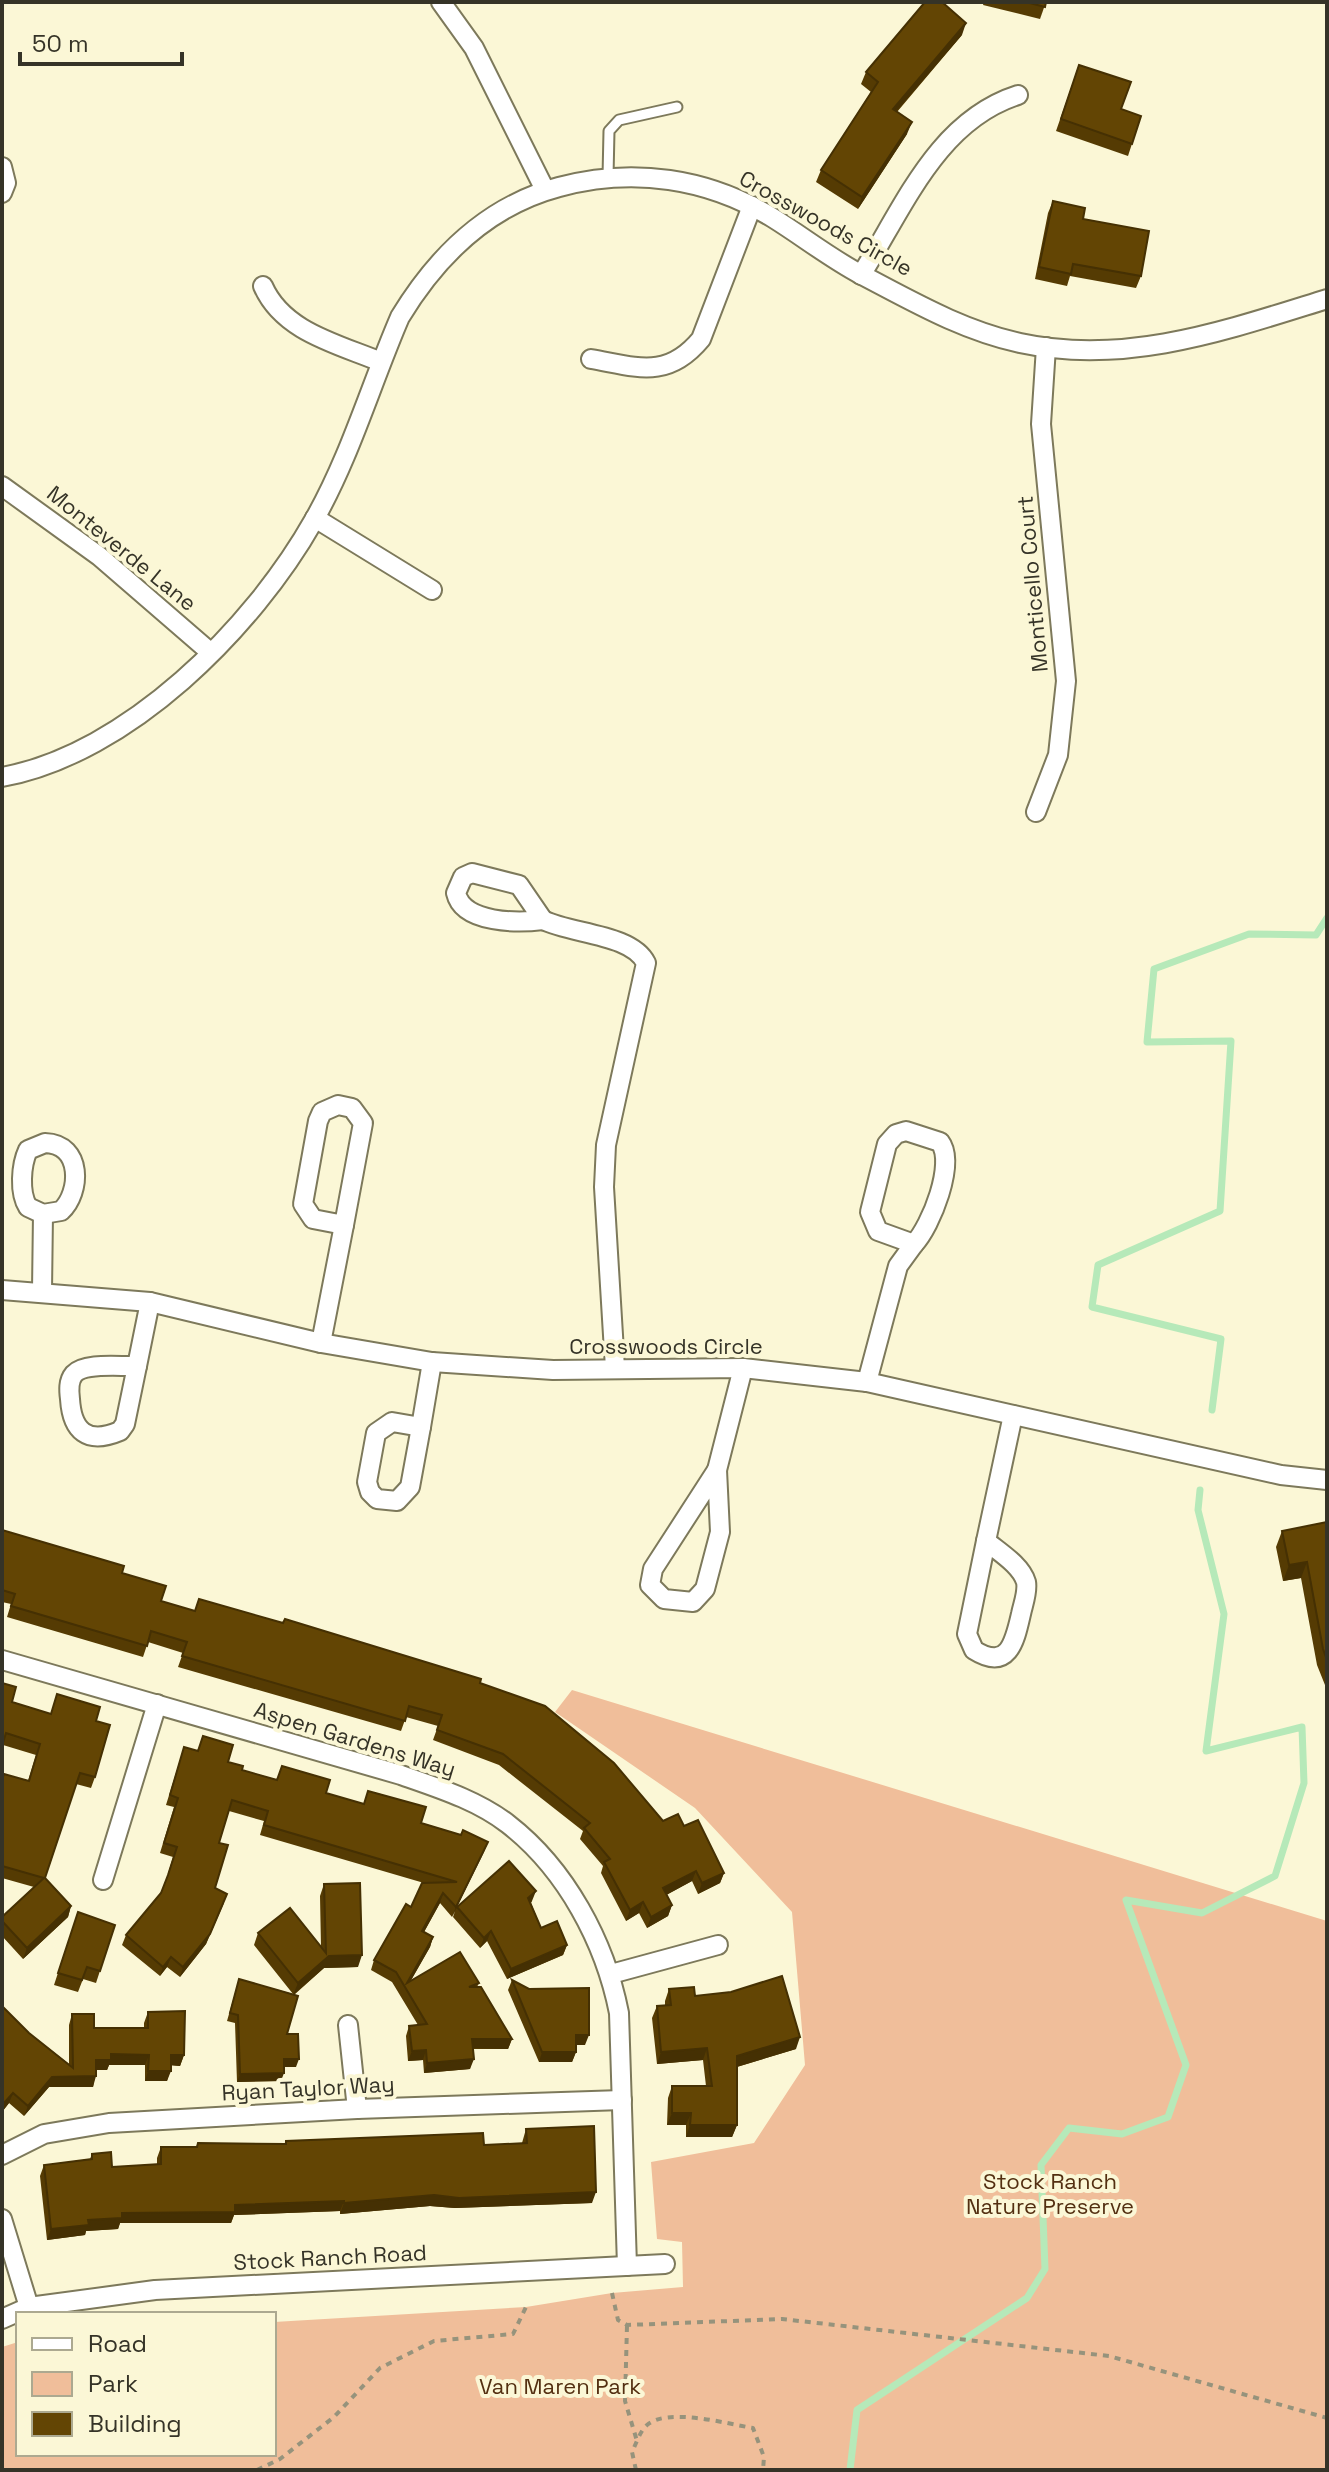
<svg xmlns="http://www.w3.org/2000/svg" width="1329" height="2472" font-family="'Space Grotesk',sans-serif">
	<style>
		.green { fill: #f0be9a }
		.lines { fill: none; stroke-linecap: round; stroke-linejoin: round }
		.stream { stroke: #b6e9b9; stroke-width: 7 }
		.service-casing { stroke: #7d795b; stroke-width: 13 }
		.minor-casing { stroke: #7d795b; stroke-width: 22 }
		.path { stroke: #96937c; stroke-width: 4; stroke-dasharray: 6 6; stroke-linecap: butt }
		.service { stroke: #fff; stroke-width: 9 }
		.minor { stroke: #fff; stroke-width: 18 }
		.wall { fill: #553b03 }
		.shaded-wall { fill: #453003 }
		.building { fill: #634504; stroke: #453003; stroke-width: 2 }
		.labels { text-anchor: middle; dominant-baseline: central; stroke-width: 8; stroke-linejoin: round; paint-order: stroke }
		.street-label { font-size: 22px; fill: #353327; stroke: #fbf7d6 }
		.park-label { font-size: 22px; fill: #532f11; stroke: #fbf7d6 }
	</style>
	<rect width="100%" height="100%" fill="#fbf7d6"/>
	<polygon class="green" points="572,1690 1327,1921 1327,2470 2,2470 2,2347 18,2342 18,2454 274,2454 274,2322 526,2307 612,2293 683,2287 682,2242 657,2239 651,2162 754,2143 805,2065 792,1912 695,1808 555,1712"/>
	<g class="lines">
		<g class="stream">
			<polyline points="1212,1410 1221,1339 1092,1307 1098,1265 1220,1211 1231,1041 1147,1042 1154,969 1249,934 1316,935 1327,918"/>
			<polyline points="850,2470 857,2410 1027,2298 1045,2269 1041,2165 1069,2128 1122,2134 1168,2117 1186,2065 1126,1900 1202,1913 1275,1876 1304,1783 1302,1727 1206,1751 1224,1614 1198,1510 1200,1490"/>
		</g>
		<defs>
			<polyline id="service" points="608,177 609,131 619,120 677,107"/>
			<g id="minor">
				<polyline points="441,2 474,48 545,190"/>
				<polyline points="2,167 6,183 2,193"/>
				<path d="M861,275C904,207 937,121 1018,95"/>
				<path d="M263,286C283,332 338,344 381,362"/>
				<path d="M591,359C637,367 667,380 701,339L752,206"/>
				<polyline points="2,486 99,556 210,652"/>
				<polyline points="315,518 432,590"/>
				<path d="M2,777C128,754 253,628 314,520C350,457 371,384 400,317C437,256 487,206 559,187C633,167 708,178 773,218C802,236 830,258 860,274C912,301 961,330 1020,343C1126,366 1227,330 1327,299"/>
				<polyline points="1036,812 1058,755 1066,681 1041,424 1046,347"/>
				<path d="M472,873L519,885L543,920C519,923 463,924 456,893L463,877Z"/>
				<path d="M543,920C571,934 632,934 646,963L606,1145L604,1187L615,1368"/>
				<polygon points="338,1105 352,1108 363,1123 344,1225 313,1219 303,1204 318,1121 322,1112"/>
				<path d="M906,1131L940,1142C956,1163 931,1226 914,1244L878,1231L870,1212L887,1144L896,1134Z"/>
				<path d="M45,1143C83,1144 81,1193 61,1211L43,1214L28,1207C19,1193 21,1165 28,1150Z"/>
				<polyline points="2,1290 150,1302 321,1343 432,1362 553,1370 743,1368 867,1382 1281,1475 1327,1480"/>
				<polyline points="42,1291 43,1214"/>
				<polyline points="321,1343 344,1225"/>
				<path d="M137,1366L125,1424L120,1431C87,1445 72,1431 70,1399C69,1391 68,1381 74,1374C85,1362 121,1367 137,1366Z"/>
				<polyline points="137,1366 150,1302"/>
				<polyline points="867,1382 898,1266 914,1244"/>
				<polygon points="392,1422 421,1427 410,1487 397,1501 377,1499 370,1492 367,1482 376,1433"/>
				<polyline points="421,1427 432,1362"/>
				<polygon points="717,1470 720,1532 705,1589 693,1602 664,1599 650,1585 653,1569"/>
				<polyline points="717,1470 743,1368"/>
				<path d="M986,1541C999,1552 1021,1565 1026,1582C1028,1592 1023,1604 1021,1614C1015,1640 1009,1672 974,1650L967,1634Z"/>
				<polyline points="986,1541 1013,1415"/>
				<path d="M2,1660L401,1775C438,1788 477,1800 508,1824C566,1869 605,1942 619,2013L627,2266"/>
				<polyline points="103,1880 157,1704"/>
				<polyline points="611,1974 718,1945"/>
				<polyline points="348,2025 357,2109"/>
				<polyline points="2,2155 44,2134 109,2123 357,2109 622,2100"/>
				<polyline points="2,2219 29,2307"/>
				<polyline points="2,2319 29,2307 155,2290 665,2264"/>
			</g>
		</defs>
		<use href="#service" class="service-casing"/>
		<use href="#minor" class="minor-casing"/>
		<g class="path">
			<polyline points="612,2293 618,2320 627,2325 782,2319 1109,2356 1327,2418"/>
			<polyline points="627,2326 625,2401 637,2441"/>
			<polyline points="257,2470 280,2459 334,2417 380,2368 434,2341 513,2334 526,2307"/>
			<path d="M636,2470L632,2452C636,2444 640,2431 647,2425C668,2407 728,2424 753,2428L764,2457L763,2470"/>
		</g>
		<use href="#service" class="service"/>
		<use href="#minor" class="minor"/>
	</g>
	<g class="wall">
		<polygon points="984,2 1046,2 1040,19 983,5"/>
		<polygon points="962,35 897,112 907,134 858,209 816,182 821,170 871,92 861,84 866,72"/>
		<polygon points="1079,65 1121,109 1141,116 1128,156 1056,131"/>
		<polygon points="1053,201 1083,219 1141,276 1136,288 1070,276 1067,286 1035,279 1048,213"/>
		<polygon points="1327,1522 1327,1690 1317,1665 1301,1578 1283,1581 1276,1547 1282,1531"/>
		<polygon points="2,1530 122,1573 161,1601 195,1611 480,1683 663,1821 684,1826 724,1873 720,1883 698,1894 692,1881 666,1895 672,1905 668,1916 647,1928 639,1913 626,1921 601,1873 603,1866 580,1839 583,1831 499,1765 433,1740 438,1726 406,1717 401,1731 178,1667 183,1653 148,1642 143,1657 7,1617 11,1604 2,1602"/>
		<polygon points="12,1702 50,1714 96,1721 95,1777 91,1788 76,1784 45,1878 71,1906 68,1917 23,1959 2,1936 2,1917 34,1887 2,1878 2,1779 28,1781 36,1755 3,1745"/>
		<polygon points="203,1736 228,1762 242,1770 326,1793 461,1835 488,1842 457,1906 532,1901 531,1903 541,1928 567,1945 563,1955 507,1979 487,1941 480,1948 453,1917 455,1911 452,1917 440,1903 424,1932 433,1937 430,1947 410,1982 479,1983 477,1987 512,2039 508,2049 473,2049 470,2069 424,2073 423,2060 408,2061 406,2036 409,2026 418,2025 392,1982 371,1970 374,1960 411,1907 424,1883 260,1835 264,1821 229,1811 219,1843 215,1888 224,1903 206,1944 180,1977 167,1967 160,1976 122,1945 126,1935 161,1893 166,1880 173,1857 160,1853 174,1807 166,1805 184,1747 198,1751"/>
		<polygon points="324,1884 358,1967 324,1968 294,1995 287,2034 296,2067 284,2067 281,2081 237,2082 235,2023 227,2021 239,1979 293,1994 254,1945 258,1933 321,1947 320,1896"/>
		<polygon points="78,1912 115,1925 96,1983 83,1979 78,1992 54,1985"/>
		<polygon points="512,1980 585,2045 576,2045 576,2052 572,2062 539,2062 508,1990"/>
		<polygon points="669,1989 695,1996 796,2049 737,2067 737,2125 732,2137 686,2137 686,2125 667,2125 668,2098 672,2086 706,2086 703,2060 657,2064 652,2018 657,2006 665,2005 665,2001"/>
		<polygon points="2,2006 29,2033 69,2064 69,2025 72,2014 94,2028 144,2028 144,2023 148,2012 184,2055 180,2066 171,2065 167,2081 145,2081 145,2065 109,2065 107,2070 96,2070 93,2087 49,2087 24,2116 9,2103 2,2112"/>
		<polygon points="526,2129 592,2203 455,2208 430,2206 340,2214 340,2211 234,2215 231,2223 120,2223 118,2229 86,2231 85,2235 47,2240 40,2176 44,2165 90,2159 92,2154 112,2167 157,2164 157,2158 161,2147 196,2147 198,2143 284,2144 286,2141 484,2145 522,2143"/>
	</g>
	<g class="shaded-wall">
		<polygon points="966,23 962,35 888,121 893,109"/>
		<polygon points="912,122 907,134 858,209 862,197"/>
		<polygon points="1307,1562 1301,1578 1283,1581 1289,1565"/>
		<polygon points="488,1842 484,1852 452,1917 456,1907"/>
		<polygon points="696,1871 692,1881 659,1899 663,1888"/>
		<polygon points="724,1873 720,1883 698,1894 702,1883"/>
		<polygon points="536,1891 532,1901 525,1908 528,1898"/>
		<polygon points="443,1893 440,1903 419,1941 422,1931"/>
		<polygon points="227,1894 206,1944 180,1977 183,1967"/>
		<polygon points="643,1902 639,1913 626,1921 630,1910"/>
		<polygon points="672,1905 668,1916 647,1928 651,1917"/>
		<polygon points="71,1906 68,1917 23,1959 27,1948"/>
		<polygon points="491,1931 487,1941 480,1948 484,1938"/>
		<polygon points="433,1937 430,1947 406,1989 407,1983"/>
		<polygon points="567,1945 563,1955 507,1979 511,1969"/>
		<polygon points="362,1955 358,1967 324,1968 293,1995 298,1983 329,1956"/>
		<polygon points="171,1957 167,1967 160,1976 163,1967"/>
		<polygon points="576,2035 589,2035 585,2045 572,2045"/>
		<polygon points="800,2037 796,2049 733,2068 737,2056"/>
		<polygon points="472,2039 512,2039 508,2049 469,2048"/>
		<polygon points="707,2048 703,2060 657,2064 661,2052"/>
		<polygon points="426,2050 423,2060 408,2061 412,2051"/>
		<polygon points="542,2052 576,2052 572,2062 539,2062"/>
		<polygon points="111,2054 149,2055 145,2065 109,2065 107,2070 92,2070 96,2060"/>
		<polygon points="171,2055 184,2055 180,2066 167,2065"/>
		<polygon points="284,2059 299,2059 296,2067 281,2067"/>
		<polygon points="474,2059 470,2069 424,2073 427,2063"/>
		<polygon points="148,2071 171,2071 167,2081 145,2081"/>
		<polygon points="284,2073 281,2081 237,2082 240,2074"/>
		<polygon points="96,2076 93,2087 49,2087 24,2116 28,2106 52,2077"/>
		<polygon points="13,2093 9,2103 2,2112 4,2103"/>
		<polygon points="672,2113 691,2113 686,2125 667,2125"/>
		<polygon points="690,2125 737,2125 732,2137 686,2137"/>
		<polygon points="596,2192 592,2203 455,2208 430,2206 340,2214 344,2203 434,2195"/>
		<polygon points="344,2201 340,2211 234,2215 231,2223 120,2223 118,2229 86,2231 85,2235 47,2240 51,2229 122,2213 235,2205"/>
	</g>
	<g class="building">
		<polygon points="925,2 942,2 966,23 893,109 912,122 862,197 821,170 878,82 866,72"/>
		<polygon points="1026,2 1046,2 1045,7"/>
		<polygon points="1079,65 1131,82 1121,109 1141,116 1132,144 1061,119"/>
		<polygon points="1053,201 1085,208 1083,219 1149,231 1141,276 1073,264 1071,274 1039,267"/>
		<polygon points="1327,1522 1327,1660 1323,1649 1307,1562 1289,1565 1282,1531"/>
		<polygon points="2,1530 124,1566 122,1573 166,1586 161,1601 195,1611 199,1599 283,1623 285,1619 481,1679 480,1683 545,1706 614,1763 663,1821 678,1814 684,1826 698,1820 724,1873 702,1883 696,1871 663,1888 672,1905 651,1917 643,1902 630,1910 604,1862 610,1859 584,1828 590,1823 503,1754 437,1730 442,1715 409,1706 405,1721 182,1656 187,1642 151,1631 147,1646 11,1606 15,1594 2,1590"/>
		<polygon points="2,1683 16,1687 12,1702 51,1714 57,1694 100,1707 96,1721 110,1725 95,1777 80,1773 45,1878 71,1906 27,1948 2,1921 2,1917 44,1878 2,1866 2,1780 4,1774 29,1781 40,1744 6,1733 2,1746"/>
		<polygon points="203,1736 233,1745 228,1762 243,1766 242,1770 277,1780 282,1766 330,1780 326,1793 364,1804 368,1791 426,1807 421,1823 461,1835 463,1830 488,1842 456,1907 443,1893 422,1931 433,1937 407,1983 460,1952 479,1983 469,1987 481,1987 512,2039 472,2039 474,2059 427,2063 426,2050 412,2051 409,2026 427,2024 396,1972 374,1960 406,1904 411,1907 422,1883 457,1882 264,1825 268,1811 232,1800 219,1843 228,1845 215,1888 227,1894 210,1934 183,1967 171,1957 163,1967 126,1935 161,1893 168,1875 177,1847 164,1843 178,1798 170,1795 184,1747 198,1751"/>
		<polygon points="509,1861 536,1891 528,1898 541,1928 557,1921 567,1945 511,1969 491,1931 484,1938 457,1907"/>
		<polygon points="360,1883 362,1955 329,1956 298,1983 258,1933 290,1908 326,1953 324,1884"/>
		<polygon points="78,1912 115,1925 100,1971 87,1967 82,1980 58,1973"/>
		<polygon points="782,1976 800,2037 737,2056 737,2125 690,2125 691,2113 672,2113 672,2086 712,2086 707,2048 661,2052 657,2006 671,2005 669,1989 694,1987 695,1996 731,1992"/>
		<polygon points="239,1979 298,1996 287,2034 298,2034 299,2059 284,2059 284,2073 240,2074 238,2015 230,2013"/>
		<polygon points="512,1980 529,1989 589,1988 589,2035 576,2035 576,2052 542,2052"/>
		<polygon points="2,2006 29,2033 73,2068 72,2014 94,2014 94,2028 148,2028 148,2012 185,2011 184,2055 171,2055 171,2071 148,2071 149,2055 111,2054 111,2060 96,2060 96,2076 52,2077 28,2106 13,2093 4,2103 2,2101"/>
		<polygon points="594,2126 596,2192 459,2198 434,2195 344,2203 344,2201 235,2205 235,2212 122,2213 122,2218 88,2220 89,2225 51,2229 44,2165 92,2159 92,2154 111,2152 112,2167 161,2164 161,2147 197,2147 198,2143 286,2144 286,2141 483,2133 484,2145 527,2143 526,2129"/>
	</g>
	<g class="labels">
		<g class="street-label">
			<text transform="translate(826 223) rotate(29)">Crosswoods Circle</text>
			<text transform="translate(122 548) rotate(39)">Monteverde Lane</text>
			<text transform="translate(1032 584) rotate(-95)">Monticello Court</text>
			<text x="666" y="1346">Crosswoods Circle</text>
			<text transform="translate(355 1739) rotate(17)">Aspen Gardens Way</text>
			<text transform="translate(308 2088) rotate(-3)">Ryan Taylor Way</text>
			<text transform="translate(330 2257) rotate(-3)">Stock Ranch Road</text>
		</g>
		<g class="park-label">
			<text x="1050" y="2181">Stock Ranch<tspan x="1050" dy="25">Nature Preserve</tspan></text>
			<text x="560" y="2386">Van Maren Park</text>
		</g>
	</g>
	<rect width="1329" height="2472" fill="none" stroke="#353327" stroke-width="8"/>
	<rect x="16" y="2312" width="260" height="144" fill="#fbf7d6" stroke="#aca990" stroke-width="2"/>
	<rect x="32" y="2338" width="40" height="12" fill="#ffffff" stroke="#aca990" stroke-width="2"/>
	<text x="88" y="2352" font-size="24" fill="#353327">Road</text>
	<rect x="32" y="2372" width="40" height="24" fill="#f0be9a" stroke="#aca990" stroke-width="2"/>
	<text x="88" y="2392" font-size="24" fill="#353327">Park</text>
	<rect x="32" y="2412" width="40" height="24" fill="#634504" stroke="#aca990" stroke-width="2"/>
	<text x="88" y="2432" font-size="24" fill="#353327">Building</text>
	<path d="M20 52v12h162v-12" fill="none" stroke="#353327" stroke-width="4"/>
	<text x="32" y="52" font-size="24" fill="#353327" stroke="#fbf7d6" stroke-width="6" paint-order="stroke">50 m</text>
</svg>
